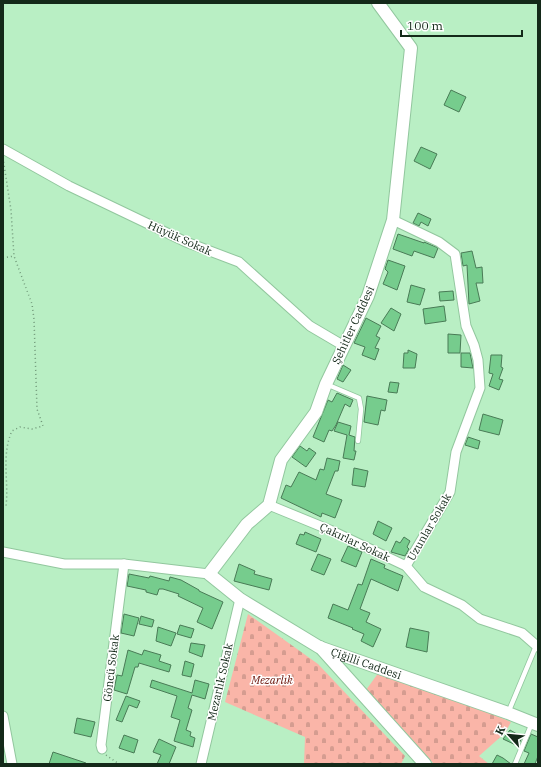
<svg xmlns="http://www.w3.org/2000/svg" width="541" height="767" font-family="'IBM Plex Serif',serif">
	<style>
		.cemetery { fill: url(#cemetery-stones) }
		.building { fill: #76cc8d; stroke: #497b56 }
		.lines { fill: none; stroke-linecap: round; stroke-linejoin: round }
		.lane-casing { stroke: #92c79e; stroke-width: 6 }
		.street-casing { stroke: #92c79e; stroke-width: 11 }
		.secondary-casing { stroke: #92c79e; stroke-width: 14 }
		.path { stroke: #719879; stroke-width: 1.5; stroke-dasharray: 1 3; stroke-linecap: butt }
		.lane { stroke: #fff; stroke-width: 4.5 }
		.street { stroke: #fff; stroke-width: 9 }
		.secondary { stroke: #fff; stroke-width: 12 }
		.labels { text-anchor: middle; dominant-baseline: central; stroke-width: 3; stroke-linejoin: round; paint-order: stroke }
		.street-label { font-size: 11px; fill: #142919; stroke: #fff }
		.park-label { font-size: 11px; font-style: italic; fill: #691005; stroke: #fff }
	</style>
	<defs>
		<pattern id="cemetery-stones" width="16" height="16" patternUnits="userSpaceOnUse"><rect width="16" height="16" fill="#fab5a8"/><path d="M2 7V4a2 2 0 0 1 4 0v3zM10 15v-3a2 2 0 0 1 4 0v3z" fill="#d59c90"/></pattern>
	</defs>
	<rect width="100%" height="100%" fill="#b9efc4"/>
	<g class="cemetery">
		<polygon points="248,614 318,664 405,756 401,764 304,764 305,737 225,702"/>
		<polygon points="379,672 430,689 511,722 505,733 479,756 489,764 434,764 366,690"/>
	</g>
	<g class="building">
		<polygon points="451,90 466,97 459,112 444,105"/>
		<polygon points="421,147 437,154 430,169 414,161"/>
		<polygon points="418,213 431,219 428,226 421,222 419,226 413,223"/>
		<polygon points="398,234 424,243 424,242 436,247 438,248 434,258 414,251 412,256 393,249"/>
		<polygon points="472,251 476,268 482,267 483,283 476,283 480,301 469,304 467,265 463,266 461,253"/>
		<polygon points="388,260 405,266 397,290 383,284 388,272 385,269"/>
		<polygon points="411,285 425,289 420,305 407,302"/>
		<polygon points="453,291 454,300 440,301 439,292"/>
		<polygon points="444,306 446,321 425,324 423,309"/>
		<polygon points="391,308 401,314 394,331 381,323"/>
		<polygon points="366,318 381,326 376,336 380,338 375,348 379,349 375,360 362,355 365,347 354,343"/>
		<polygon points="448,334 461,335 460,353 448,353"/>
		<polygon points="408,350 417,354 415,368 403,368 404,353 408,353"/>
		<polygon points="461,353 470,353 473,368 461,367"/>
		<polygon points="491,355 502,355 501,367 503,368 499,379 503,380 499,390 489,386 493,374 489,373"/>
		<polygon points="343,365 351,370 343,382 337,379"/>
		<polygon points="390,382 399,383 397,393 388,392"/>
		<polygon points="337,393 353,400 350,407 345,404 336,425 332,431 329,430 324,442 313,437 328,400 332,402"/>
		<polygon points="367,396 387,400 385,411 381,410 378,425 364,422"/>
		<polygon points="483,414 503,420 499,435 479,430"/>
		<polygon points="338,422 351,426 349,435 355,437 354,451 356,451 354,460 343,458 347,435 334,431"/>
		<polygon points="468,437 480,441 478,449 465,445"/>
		<polygon points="300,446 307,451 309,448 316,453 306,467 292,457"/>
		<polygon points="327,458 340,461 338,471 335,471 326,494 342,500 335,518 322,513 321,517 281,498 286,485 291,487 299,472 316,480 320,469 324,470"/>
		<polygon points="354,468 368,471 365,487 352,485"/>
		<polygon points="378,521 392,528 386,541 373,534"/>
		<polygon points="305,532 321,539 316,552 296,544 300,534 304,535"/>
		<polygon points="404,537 410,541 407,547 409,549 405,556 391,552 396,541 400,543"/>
		<polygon points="348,546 362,552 356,567 341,561"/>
		<polygon points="318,554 331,559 324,575 311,570"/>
		<polygon points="371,559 385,565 384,568 403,576 398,591 371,579 360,609 370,613 366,622 381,629 373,647 361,641 364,634 352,629 353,628 328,618 333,604 348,610 358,584 362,585"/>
		<polygon points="239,564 255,571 254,574 272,579 269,590 234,581"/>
		<polygon points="129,574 149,578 150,576 169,581 170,577 181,580 199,590 199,591 223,602 212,629 197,622 203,608 178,596 179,594 163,589 159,589 157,595 146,592 146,590 127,586"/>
		<polygon points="124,614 139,618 134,636 121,633"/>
		<polygon points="141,616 154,620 152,627 139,624"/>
		<polygon points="180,625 194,629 191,638 177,634"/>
		<polygon points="158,627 176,633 171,646 156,641"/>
		<polygon points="410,628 429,632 427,652 406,647"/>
		<polygon points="191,643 205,645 202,657 189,652"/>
		<polygon points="128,650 142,655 144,650 161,655 159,661 171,665 169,672 139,663 138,667 135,667 127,694 114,690 117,675 122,676"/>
		<polygon points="185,661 194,664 191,677 182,675"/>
		<polygon points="152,680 192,693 195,680 209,684 205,699 192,695 188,708 192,710 186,730 191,732 190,736 195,738 193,747 174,741 180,720 171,717 177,696 150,687"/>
		<polygon points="126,696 140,701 137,708 129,705 122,722 116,720"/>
		<polygon points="77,718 95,722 91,737 74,733"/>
		<polygon points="510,730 522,737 518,746 503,739"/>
		<polygon points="531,734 538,737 538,756 535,764 524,764 529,753 524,751"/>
		<polygon points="124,735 138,740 134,753 119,748"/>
		<polygon points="159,739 176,747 169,764 157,764 161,755 153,752"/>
		<polygon points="53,752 86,763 86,764 49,764"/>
		<polygon points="497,755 503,758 511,764 492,764"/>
	</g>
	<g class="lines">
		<defs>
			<g id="lane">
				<polyline points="326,384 359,398 361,409 358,441"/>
				<polyline points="508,713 536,646"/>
				<polyline points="515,764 532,723"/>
			</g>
			<g id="street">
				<polyline points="3,149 69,186 186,242 239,262 310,326 344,346"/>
				<polyline points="393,220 439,242 455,254 466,326 474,345 478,360 480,388 456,452 450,492 406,566"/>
				<polyline points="269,505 330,530 406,566 424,587 462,605 480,619 522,633 538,647"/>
				<polyline points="3,552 64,564 124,564 209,574"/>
				<polyline points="3,716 12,764"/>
				<polyline points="102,749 101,745 124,564"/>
				<polyline points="201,764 240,599"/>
			</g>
			<g id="secondary">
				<path id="s1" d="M378,3L411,48L393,220L368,296L326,384L316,412L281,460L269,505L247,524L209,574L240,599L319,647L508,713L538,725"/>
				<polyline points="320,647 425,764"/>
			</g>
		</defs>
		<use href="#lane" class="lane-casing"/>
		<use href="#street" class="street-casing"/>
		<use href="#secondary" class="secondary-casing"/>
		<g class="path">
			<path d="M3,158L11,210L14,256L32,304L34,319L37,409L43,426L32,429L20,427L12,431C1,455 9,482 6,506"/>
			<polyline points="3,258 14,256"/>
			<polyline points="106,755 119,764"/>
		</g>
		<use href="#lane" class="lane"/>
		<use href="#street" class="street"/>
		<use href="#secondary" class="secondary"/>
	</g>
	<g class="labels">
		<g class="street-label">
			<text transform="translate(180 238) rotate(24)">Hüyük Sokak</text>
			<text transform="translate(353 325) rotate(-65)">Şehitler Caddesi</text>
			<text transform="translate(429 527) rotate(-60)">Uzunlar Sokak</text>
			<text transform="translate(355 542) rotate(25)">Çakırlar Sokak</text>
			<text stroke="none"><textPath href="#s1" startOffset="816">Çiğilli Caddesi</textPath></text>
			<text transform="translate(111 668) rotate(-83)">Göncü Sokak</text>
			<text transform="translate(220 682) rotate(-77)">Mezarlık Sokak</text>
		</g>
		<g class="park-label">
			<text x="272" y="680">Mezarlık</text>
		</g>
	</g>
	<rect width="541" height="767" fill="none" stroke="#142919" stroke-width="8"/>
	<g transform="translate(509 735) rotate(297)" stroke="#ffffff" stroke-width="3" paint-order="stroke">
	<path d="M0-3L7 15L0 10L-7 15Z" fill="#142919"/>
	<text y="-6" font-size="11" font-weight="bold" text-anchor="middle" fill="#142919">K</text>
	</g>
	<path d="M401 30v6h121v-6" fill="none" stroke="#142919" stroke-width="2"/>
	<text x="407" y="30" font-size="12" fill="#142919" stroke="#ffffff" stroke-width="3" paint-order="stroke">100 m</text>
</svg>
